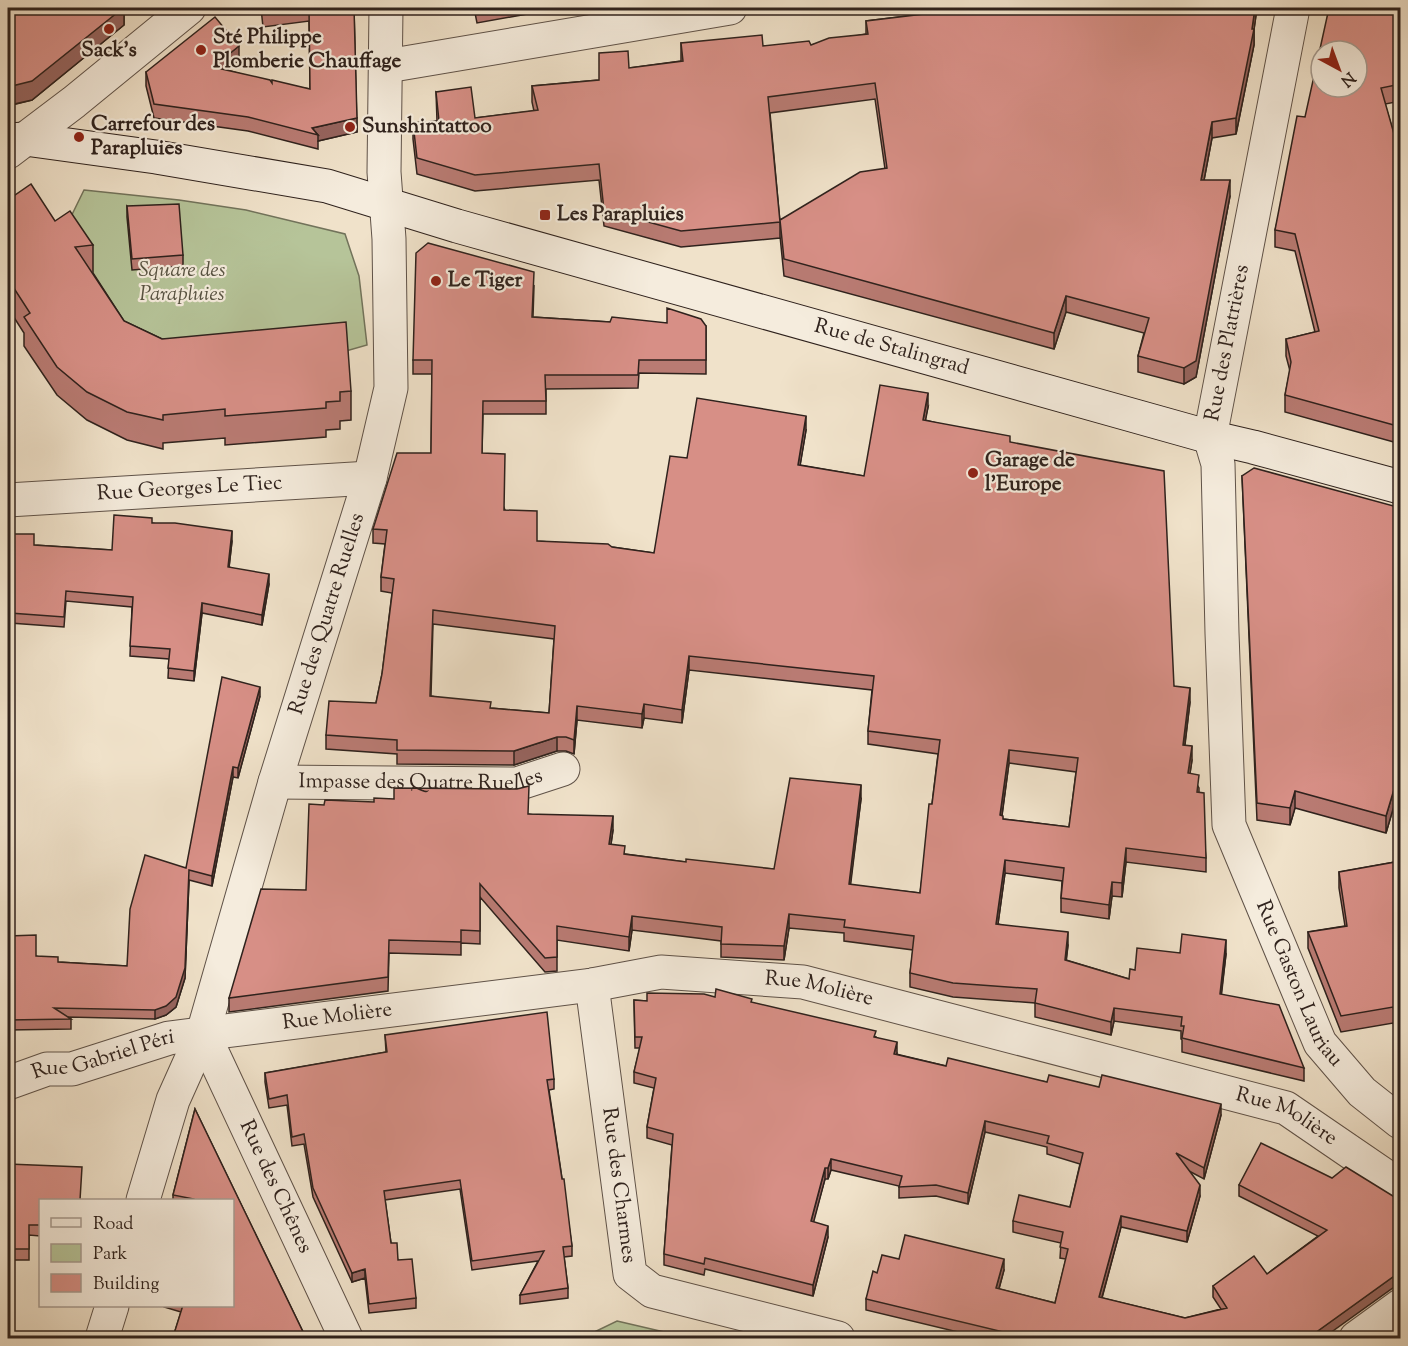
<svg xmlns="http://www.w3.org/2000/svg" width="1408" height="1346" font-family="'Sorts Mill Goudy',serif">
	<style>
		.green { fill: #b6c499; stroke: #72735b; stroke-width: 1.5 }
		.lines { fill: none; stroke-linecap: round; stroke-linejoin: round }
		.minor-casing { stroke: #5f5248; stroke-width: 35 }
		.tertiary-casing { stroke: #5f5248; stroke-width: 35 }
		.secondary-casing { stroke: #2f221d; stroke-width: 35 }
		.minor { stroke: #f5ecdd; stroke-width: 33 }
		.tertiary { stroke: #f5ecdd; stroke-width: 33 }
		.secondary { stroke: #f5ecdd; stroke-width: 33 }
		.wall { fill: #b97b73; stroke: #2f221d; stroke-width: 1.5; fill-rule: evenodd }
		.shaded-wall { fill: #96645e; stroke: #2f221d; stroke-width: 1.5 }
		.building { fill: #d78f86; stroke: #2f221d; stroke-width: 1.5; fill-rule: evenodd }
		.poi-dot { fill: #8f2418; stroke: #f5ecdd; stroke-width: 2 }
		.labels { text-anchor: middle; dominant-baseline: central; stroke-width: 4.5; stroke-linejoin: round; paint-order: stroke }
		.poi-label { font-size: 21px; font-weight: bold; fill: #2f221d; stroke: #f5ecdd; text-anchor: start }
		.park-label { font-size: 21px; font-style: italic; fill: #585342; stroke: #f5ecdd }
		.street-label { font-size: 21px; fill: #2f221d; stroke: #f5ecdd }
	</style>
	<rect width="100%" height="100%" fill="#f0e2ca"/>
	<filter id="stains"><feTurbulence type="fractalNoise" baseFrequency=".00333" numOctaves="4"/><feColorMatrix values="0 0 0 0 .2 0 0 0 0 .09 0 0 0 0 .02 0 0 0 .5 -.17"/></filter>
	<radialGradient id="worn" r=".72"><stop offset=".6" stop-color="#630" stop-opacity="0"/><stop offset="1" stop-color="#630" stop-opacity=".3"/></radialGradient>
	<g class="green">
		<polygon points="84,190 179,200 246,210 345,234 359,276 367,345 346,351 124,349 64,231"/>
		<polygon points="617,1321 690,1338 582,1338"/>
	</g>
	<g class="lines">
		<defs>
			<g id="minor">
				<path id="s1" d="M1293,8L1210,437L1218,464L1222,633L1229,825L1320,1043L1362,1092L1400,1122"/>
				<polyline points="387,66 730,8"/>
				<path id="s2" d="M8,500L370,478"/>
				<path id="s3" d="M275,782L517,784L563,769"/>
				<path id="s4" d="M592,985L630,1274L652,1291L838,1338"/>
				<path id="s5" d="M203,1033L346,1338"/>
				<path id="s6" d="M8,1083L47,1069H72L169,1038L592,985L661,972L803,982L1286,1108L1400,1186"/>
				<path id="s7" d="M143,1200L173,1100L203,1033L275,782L370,478L391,388L389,239L384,172L386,8"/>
				<polyline points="102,1338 112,1306"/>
				<polyline points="1356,1338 1400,1306"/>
			</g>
			<polyline id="tertiary" points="8,152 74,102 189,8"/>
			<g id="secondary">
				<path id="s8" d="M8,140L25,139L156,157L327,186L457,226L1210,437L1253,447L1400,487"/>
			</g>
		</defs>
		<use href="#minor" class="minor-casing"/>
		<use href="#tertiary" class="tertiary-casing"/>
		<use href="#secondary" class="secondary-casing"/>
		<use href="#minor" class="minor"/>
		<use href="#tertiary" class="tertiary"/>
		<use href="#secondary" class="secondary"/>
	</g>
	<g class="wall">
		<polygon points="8,8 124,8 124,25 32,100 8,106"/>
		<polygon points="261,8 354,8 357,132 318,141 318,149 248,131 154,118 146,86 146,72 239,60 227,70 272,83 310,89 309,21 263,27"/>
		<polygon points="474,8 538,8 538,12 477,23"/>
		<polygon points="974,8 1257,8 1254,29 1254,45 1236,134 1212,138 1204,180 1230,196 1196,377 1184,384 1138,372 1138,356 1144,333 1066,312 1054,349 784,276 780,236 780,220 885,169 875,99 770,113 780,222 780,238 681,247 604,226 599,180 475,191 417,174 413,139 413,123 437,121 436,92 475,118 534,111 532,102 532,86 599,80 629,68 681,61 681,43 763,46 811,45 866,34 866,21"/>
		<polygon points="1401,8 1401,101 1385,104 1398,148 1401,148 1401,444 1285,412 1285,395 1290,371 1286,356 1286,339 1315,332 1295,251 1275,247 1275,230 1305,117"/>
		<polygon points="8,200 55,221 93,245 93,273 124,321 162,339 351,391 351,420 340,421 340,429 326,430 326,437 225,445 225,438 163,443 163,449 127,440 87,420 57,395 24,346 24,333 8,308"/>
		<polygon points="127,206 183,255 183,266 132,270 127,217"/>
		<path d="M534,286L533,317L610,322L667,323L706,326V374L639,373L638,388L546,389V414H483L482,453L505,510L537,541L612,547L654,553L687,458L806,430L800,465L864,476L928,407L925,420L1010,442L1174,686L1190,702L1185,745L1192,760L1190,773L1199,788V792L1206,858V872L1126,862L1122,897L1112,896L1109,919L1061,912V898L1062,881L1005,873L998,924L1068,945L1066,960L1129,979L1135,970L1180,953L1226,954L1221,995L1304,1068V1081L1182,1052V1040L1181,1039V1031L1114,1021L1111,1035L1035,1017V1003L953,997L910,987V973L913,950L844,941V933L789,928L784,960L721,957V941L632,930L629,951L557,940V971L545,972L480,897V944L461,943V955L389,953L388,991L229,1012V998L306,890L529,814L613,830L611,844L625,854L686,862L774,869L861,799L850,885L920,893L932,804L938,754L868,744V731L872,690L689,670L682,723L644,718L642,728L577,720L574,754L566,751H557L514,765L397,764V754L326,749V735L376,703L382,674L392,593L381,591V577L385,544L373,543V529L431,453L432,374H413V360ZM433,624L554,639L549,713L491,708L431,696ZM1009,763L1076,772L1069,827L1003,819L1002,816Z"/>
		<polygon points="1242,476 1401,508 1401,782 1386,833 1295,808 1290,825 1257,820"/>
		<polygon points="152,523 232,541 229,567 269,584 262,625 202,613 194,681 168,678 169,659 130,656 132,607 66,601 64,627 10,623 10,612 8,612 8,534 34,545 112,550"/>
		<polygon points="260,696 238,778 233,777 212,886 189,880 185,978 176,1007 166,1015 155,1019 68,1017 71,1019 71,1029 8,1030 8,936 36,956 58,962 127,966 186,868"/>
		<polygon points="8,768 10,768 11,818 8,818"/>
		<polygon points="1401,861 1401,1042 1393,1023 1341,1032 1308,948 1308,932 1345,926 1339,888 1339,872"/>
		<polygon points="715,997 752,1003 876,1037 897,1053 896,1054 946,1066 1047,1082 1099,1087 1221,1115 1204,1179 1189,1171 1200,1196 1187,1242 1121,1227 1102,1298 1185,1318 1221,1309 1213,1297 1213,1286 1267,1274 1318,1236 1239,1196 1239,1185 1332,1178 1323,1338 983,1338 866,1310 866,1299 877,1273 899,1259 1004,1270 999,1289 1055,1303 1066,1259 1060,1258 1061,1243 1013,1232 1013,1221 1070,1207 1080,1164 1047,1154 1047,1147 985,1132 968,1204 936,1196 899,1198 899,1186 831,1170 828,1179 825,1179 813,1222 828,1237 813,1296 705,1269 704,1275 664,1265 664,1254 672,1145 647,1138 647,1127 654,1088 634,1083 634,1072 640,1048 635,1048 634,1000 647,1001"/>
		<polygon points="385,1035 554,1079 554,1089 549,1090 572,1246 572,1256 564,1257 568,1288 568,1298 520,1304 520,1295 538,1261 472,1270 460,1189 385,1200 391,1243 398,1260 416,1298 416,1308 369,1313 365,1278 352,1282 313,1197 304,1144 292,1146 287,1105 269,1108 265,1082 265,1073 386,1052"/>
		<polygon points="195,1109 306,1338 174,1334 181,1312 164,1307 164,1305 232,1305 232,1200 173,1200 173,1195"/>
		<polygon points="8,1164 40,1200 40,1236 29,1235 29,1260 8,1260"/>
	</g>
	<g class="shaded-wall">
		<polygon points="123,8 124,8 124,25 32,100 10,105 10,87"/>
		<polygon points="1255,8 1257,8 1254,30 1254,45 1236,134 1236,118 1252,29"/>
		<polygon points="239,46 239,60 213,81 213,67"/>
		<polygon points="357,118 357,132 318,141 318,135 312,128"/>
		<polygon points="1212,122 1212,138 1201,196 1201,180"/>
		<polygon points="1230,180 1230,196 1196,377 1184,384 1184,368"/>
		<polygon points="1066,296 1066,312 1054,349 1054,333"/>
		<polygon points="928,393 928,407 923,434 923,420"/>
		<polygon points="806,416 806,430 798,478 798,465"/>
		<polygon points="232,531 232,541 228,577 228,567"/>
		<polygon points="269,574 269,584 262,625 262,615"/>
		<polygon points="202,603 202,613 194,681 194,671"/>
		<polygon points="689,656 689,670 682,723 682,710"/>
		<polygon points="260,687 260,696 238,778 238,768"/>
		<polygon points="1190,688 1190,702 1183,759 1183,745"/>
		<polygon points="644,704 644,718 642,728 642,714"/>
		<polygon points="577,706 577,720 574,754 574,740"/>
		<polygon points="557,737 557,751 514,765 514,751"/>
		<polygon points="1192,746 1192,760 1188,787 1188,773"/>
		<polygon points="1009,750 1009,763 1000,829 1000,815"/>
		<polygon points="1401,766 1401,782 1386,833 1386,816"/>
		<polygon points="233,767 233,777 212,886 212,876"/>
		<polygon points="861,785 861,799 849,898 849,884"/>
		<polygon points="1295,791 1295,808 1290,825 1290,808"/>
		<polygon points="613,816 613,830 609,858 609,844"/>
		<polygon points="1126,848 1126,862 1122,897 1122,883"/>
		<polygon points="1005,860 1005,873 996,938 996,924"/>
		<polygon points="189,880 185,978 176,1007 166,1015 155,1019 155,1010"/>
		<polygon points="1112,882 1112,896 1109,919 1109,905"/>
		<polygon points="789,914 789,928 784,960 784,946"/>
		<polygon points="632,916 632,930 629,951 629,937"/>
		<polygon points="1068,932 1068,945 1065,973 1065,960"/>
		<polygon points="1226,940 1226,954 1220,1008 1220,994"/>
		<polygon points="1114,1008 1114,1021 1111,1035 1111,1022"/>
		<polygon points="897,1042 897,1053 894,1065 894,1054"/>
		<polygon points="1221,1104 1221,1115 1204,1179 1204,1168"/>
		<polygon points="985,1121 985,1132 968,1204 968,1193"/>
		<polygon points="831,1159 831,1170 828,1179 828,1168"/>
		<polygon points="825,1168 825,1179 811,1232 811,1221"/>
		<polygon points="1200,1185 1200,1196 1187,1242 1187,1231"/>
		<polygon points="1121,1216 1121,1227 1099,1308 1099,1297"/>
		<polygon points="828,1226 828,1237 813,1296 813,1285"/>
		<polygon points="1004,1259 1004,1270 996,1299 996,1288"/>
		<polygon points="365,1269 365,1278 352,1282 352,1273"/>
		<polygon points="1401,1271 1401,1282 1323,1338 1308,1338"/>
	</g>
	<g class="building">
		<polygon points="8,8 123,8 32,81 8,87"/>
		<polygon points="262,8 306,8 263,13"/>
		<polygon points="309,8 354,8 357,118 312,128 318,135 248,117 154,104 146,72 215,17 239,46 213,67 270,80 272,83 272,80 310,89"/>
		<polygon points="974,8 1255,8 1252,29 1254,29 1236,118 1212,122 1201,180 1230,180 1196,361 1184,368 1138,356 1149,318 1066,296 1054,333 784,259 780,220 860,172 887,168 875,83 768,97 780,222 681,231 604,210 599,164 475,175 417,158 413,123 439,121 436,92 471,87 475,118 538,110 532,86 599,80 599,53 628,51 629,68 683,61 681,43 762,35 763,46 809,41 811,45 829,38 868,34 866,21"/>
		<path d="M1329,8H1401V84L1381,88L1398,148H1401V427L1285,395L1291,362L1286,339L1319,331L1295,234L1275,230L1297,116L1305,117ZM1321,51H1357V87H1321Z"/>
		<polygon points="31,184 55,221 70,211 93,245 75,247 124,321 162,339 346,322 351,391 340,392 340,401 326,402 326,408 225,416 225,409 163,415 163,420 127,412 87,392 57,367 24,317 30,313 8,279 8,200"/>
		<polygon points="179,204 183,255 132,259 127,206"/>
		<path d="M428,243L534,272L532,317L610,322L612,317L667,323V308L701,319L706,326V360H639L638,375H545L546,401H483L482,453L505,454L504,510L537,511V541L608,544L612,547L654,553L670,456L687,458L697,398L806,416L798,465L864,476L880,385L928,393L923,420L1010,436V442L1164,471L1174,686L1190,688L1183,745L1192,746L1188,773L1199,775L1197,792L1204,793L1206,858L1126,848L1122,883L1112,882L1109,905L1061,898L1064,868L1005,860L996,924L1068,932L1065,960L1129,979L1130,969L1135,970L1137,948L1180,953L1182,934L1226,940L1220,994L1279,1005L1304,1068L1182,1038L1184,1026H1181L1182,1017L1114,1008L1111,1022L1035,1003L1037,989L953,983L910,973L914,936L844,927L845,920L789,914L784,946L721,944L722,927L632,916L629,937L557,926V957L545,958L480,884V931L461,930V942L389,940L388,977L229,998L261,889L306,890L309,804L324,805L325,800L374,802V798L394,799V788L517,789L529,786L528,814L613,816L609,844L625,846L624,854L686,862V859L774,869L790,778L861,785L849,884L920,893L929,804H932L940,740L868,731L874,676L689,656L682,710L644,704L642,714L577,706L574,740L566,737H557L514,751L397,750V740L326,735L329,701L376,703L382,674L394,579L381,577L387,530L373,529L397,453H431L432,360H413L416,253ZM433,610L555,626L549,713L490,708L491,702L430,696ZM1009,750L1078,758L1069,827L1003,819V816L1000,815Z"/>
		<polygon points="1254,468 1401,508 1401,766 1386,816 1295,791 1290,808 1257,803 1242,476"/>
		<polygon points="114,515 152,518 152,523 175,523 232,531 228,567 269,574 262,615 202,603 194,671 168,668 170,649 130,646 133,597 66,591 64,617 10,613 10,601 8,602 8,534 34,534 34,545 112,550"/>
		<polygon points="222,677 260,687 238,768 233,767 212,876 189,870 185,968 176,997 166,1006 155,1010 54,1008 71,1019 8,1020 8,936 36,935 36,956 58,957 58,962 127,966 130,909 145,855 186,868"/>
		<polygon points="8,768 10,768 11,808 8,807"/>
		<polygon points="1401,861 1401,1026 1393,1007 1341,1016 1308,932 1347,926 1339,872"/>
		<polygon points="716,989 752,999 751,1002 876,1031 874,1037 897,1042 894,1054 946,1066 948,1058 1047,1082 1049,1075 1099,1087 1102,1075 1221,1104 1204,1168 1176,1153 1200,1185 1187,1231 1121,1216 1099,1297 1185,1318 1227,1308 1213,1286 1254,1256 1267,1274 1327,1230 1239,1185 1261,1143 1332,1178 1346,1167 1401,1201 1401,1271 1308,1338 1028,1338 866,1299 873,1271 877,1273 882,1255 899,1259 905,1235 1004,1259 996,1288 1055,1303 1068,1249 1060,1247 1063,1232 1013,1221 1019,1195 1070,1207 1083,1153 1047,1143 1049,1136 985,1121 968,1193 936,1185 899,1187 902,1176 831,1159 828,1168 825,1168 811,1221 828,1226 813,1285 705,1258 704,1264 664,1254 673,1134 647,1127 656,1078 634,1072 642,1037 635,1037 634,1000 647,1001 647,993 704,994 715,997"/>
		<polygon points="547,1012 554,1079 547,1080 562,1179 564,1179 572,1246 563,1247 568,1288 520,1295 544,1251 472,1261 460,1180 384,1191 391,1243 397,1243 398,1260 412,1259 416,1298 369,1304 365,1269 352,1273 313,1188 304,1134 292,1137 287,1095 269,1099 265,1073 387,1052 385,1035"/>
		<polygon points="195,1109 306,1338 171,1338 174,1334 183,1305 232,1305 232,1200 194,1200 194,1199 173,1195"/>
		<polygon points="8,1164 82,1167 80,1200 40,1200 40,1225 29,1225 29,1249 8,1249"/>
	</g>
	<g class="poi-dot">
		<circle cx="109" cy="29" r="6"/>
		<circle cx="201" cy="50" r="6"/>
		<circle cx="350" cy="127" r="6"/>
		<circle cx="79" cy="137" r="6"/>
		<rect x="539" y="209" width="12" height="12" rx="3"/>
		<circle cx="436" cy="281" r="6"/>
		<circle cx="973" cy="473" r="6"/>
	</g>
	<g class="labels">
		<g class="poi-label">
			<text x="213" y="38">Sté Philippe<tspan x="213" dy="24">Plomberie Chauffage</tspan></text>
			<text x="109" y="51" text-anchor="middle">Sack's</text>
			<text x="91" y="125">Carrefour des<tspan x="91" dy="24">Parapluies</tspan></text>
			<text x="362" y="127">Sunshintattoo</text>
			<text x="557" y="215">Les Parapluies</text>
			<text x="448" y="281">Le Tiger</text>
			<text x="985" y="461">Garage de<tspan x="985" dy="24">l'Europe</tspan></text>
		</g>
		<g class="park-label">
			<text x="182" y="271">Square des<tspan x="182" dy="24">Parapluies</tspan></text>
		</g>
		<g class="street-label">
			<text transform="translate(1228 343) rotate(-79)">Rue des Platrières</text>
			<text stroke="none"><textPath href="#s8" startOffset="910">Rue de Stalingrad</textPath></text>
			<text stroke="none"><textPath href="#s2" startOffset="182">Rue Georges Le Tiec</textPath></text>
			<text stroke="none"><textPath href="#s7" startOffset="615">Rue des Quatre Ruelles</textPath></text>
			<text stroke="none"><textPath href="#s3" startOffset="146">Impasse des Quatre Ruelles</textPath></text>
			<text stroke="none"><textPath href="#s1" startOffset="1000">Rue Gaston Lauriau</textPath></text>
			<text stroke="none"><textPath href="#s6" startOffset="824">Rue Molière</textPath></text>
			<text stroke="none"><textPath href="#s6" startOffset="338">Rue Molière</textPath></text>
			<text stroke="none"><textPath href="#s6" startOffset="100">Rue Gabriel Péri</textPath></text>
			<text stroke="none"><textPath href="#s6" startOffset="1310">Rue Molière</textPath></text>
			<text stroke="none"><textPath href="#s4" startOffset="202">Rue des Charmes</textPath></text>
			<text stroke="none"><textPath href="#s5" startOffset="170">Rue des Chênes</textPath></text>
		</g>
	</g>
	<rect width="1408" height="1346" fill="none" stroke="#f0e2ca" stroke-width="30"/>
	<rect x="9" y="9" width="1390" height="1328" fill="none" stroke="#2f221d" stroke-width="3"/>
	<rect x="15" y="15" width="1378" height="1316" fill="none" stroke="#2f221d" stroke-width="1.5"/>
	<rect x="39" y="1199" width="195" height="108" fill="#f5ecdd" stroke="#a69b90" stroke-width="1.5"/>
	<rect x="51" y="1218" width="30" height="9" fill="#f5ecdd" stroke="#a69b90" stroke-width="1.5"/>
	<text x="93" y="1229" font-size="18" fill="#2f221d">Road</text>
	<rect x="51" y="1244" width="30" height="18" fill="#b6c499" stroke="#a69b90" stroke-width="1.5"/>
	<text x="93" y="1259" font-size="18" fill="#2f221d">Park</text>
	<rect x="51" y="1274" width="30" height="18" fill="#d78f86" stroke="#a69b90" stroke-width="1.5"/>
	<text x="93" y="1289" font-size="18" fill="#2f221d">Building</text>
	<g transform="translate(1339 69) rotate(139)"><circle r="28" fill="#f5ecdd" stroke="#a69b90" stroke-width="1.5"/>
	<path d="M0-4.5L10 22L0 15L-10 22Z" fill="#8f2418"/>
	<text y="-9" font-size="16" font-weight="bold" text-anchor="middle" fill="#2f221d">N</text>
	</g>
	<rect width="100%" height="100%" filter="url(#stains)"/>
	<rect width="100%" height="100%" fill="url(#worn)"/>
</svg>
